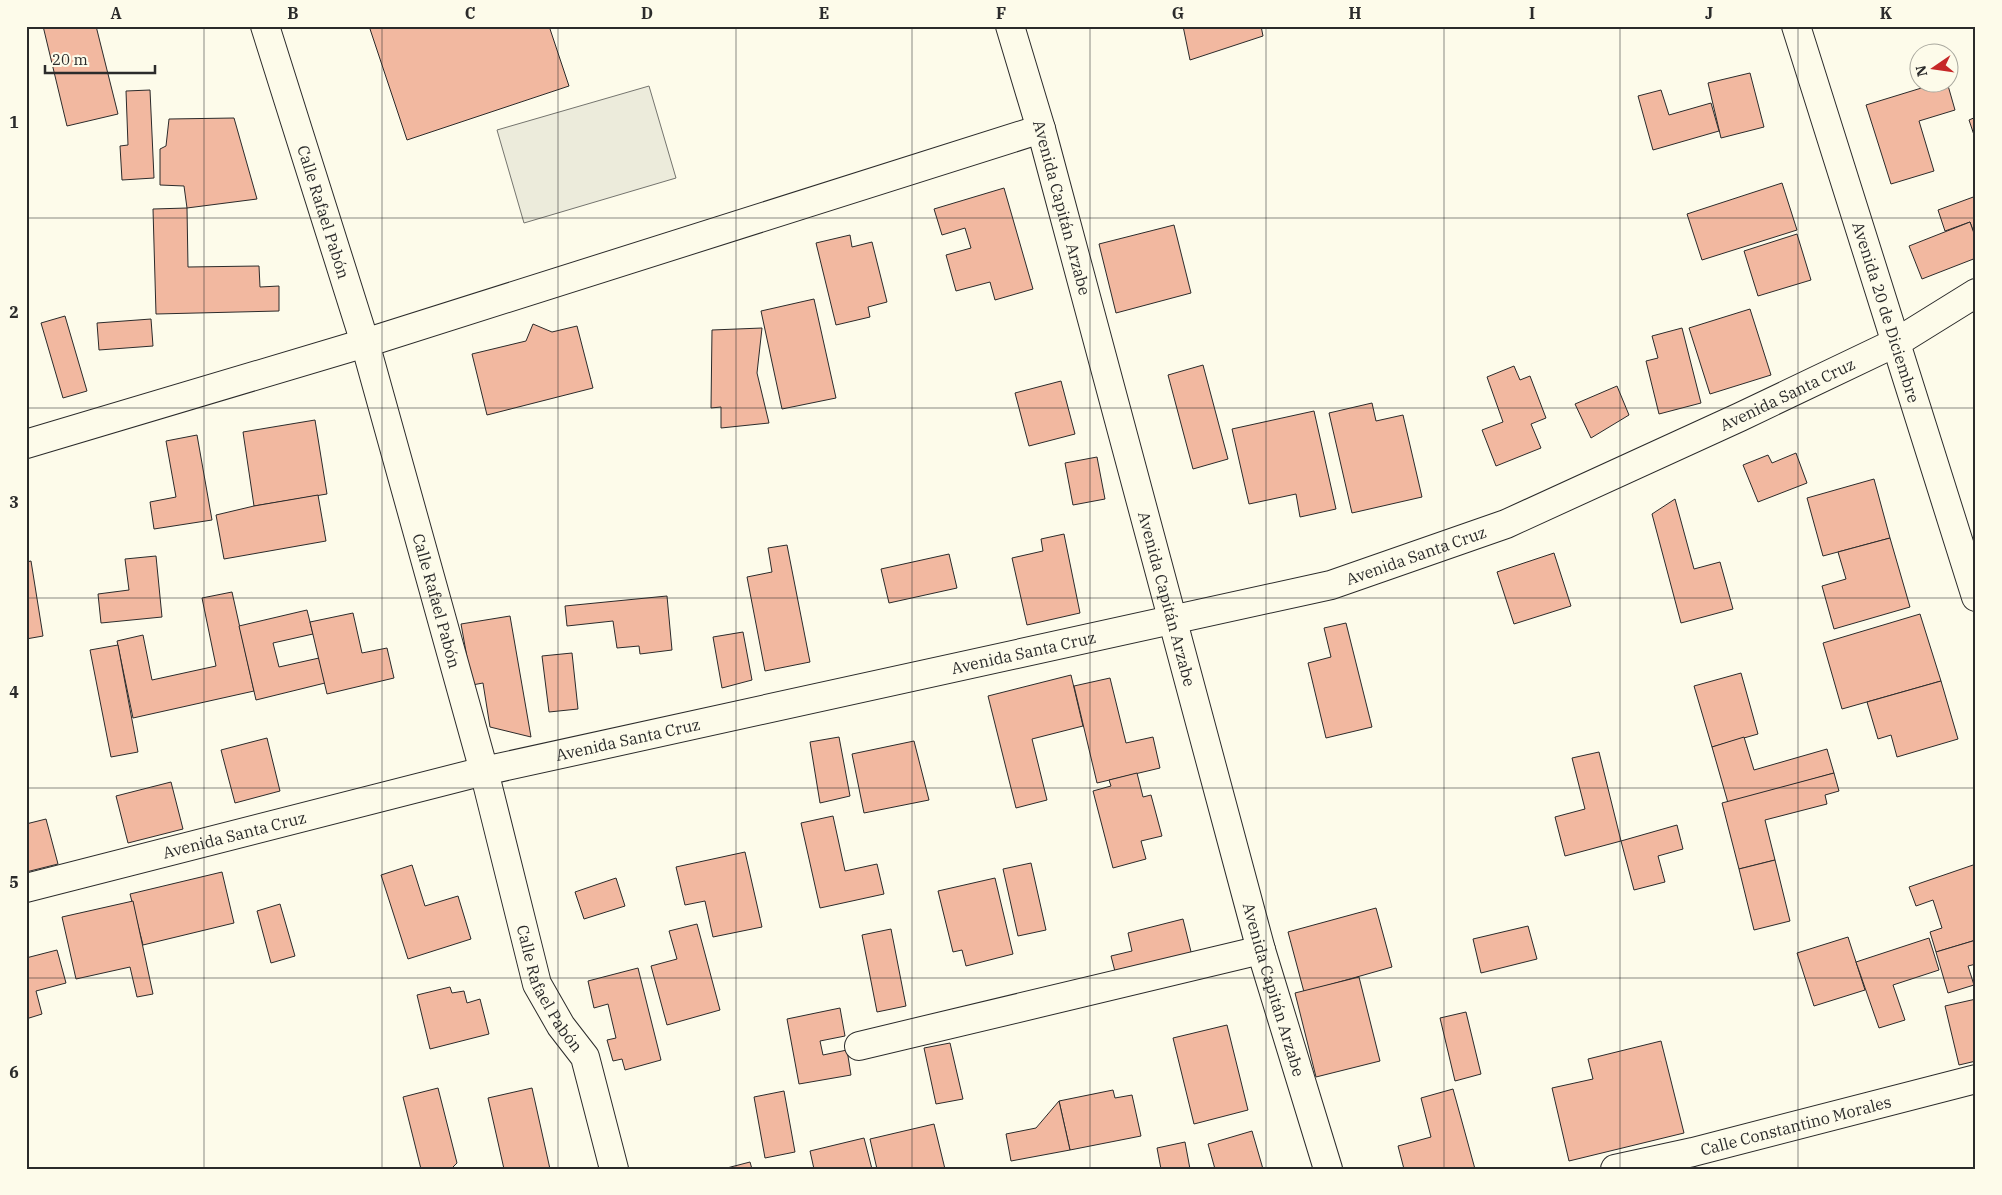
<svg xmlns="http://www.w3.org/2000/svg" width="2002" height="1195" font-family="'IBM Plex Serif',serif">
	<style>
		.green { fill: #ecebdb; stroke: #74746e }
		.building { fill: #f2b8a0; stroke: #2b2b2b }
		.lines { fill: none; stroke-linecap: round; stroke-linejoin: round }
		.minor-casing { stroke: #2b2b2b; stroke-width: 30 }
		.major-casing { stroke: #2b2b2b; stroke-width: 30 }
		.highway-casing { stroke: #2b2b2b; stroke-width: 30 }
		.minor { stroke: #fdfbea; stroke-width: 28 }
		.major { stroke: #fdfbea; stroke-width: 28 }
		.highway { stroke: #fdfbea; stroke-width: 28 }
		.grid { fill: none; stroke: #2b2b2b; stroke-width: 1; stroke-opacity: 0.55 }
		.labels { text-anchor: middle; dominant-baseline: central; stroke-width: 4; stroke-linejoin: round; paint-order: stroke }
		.street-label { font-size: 16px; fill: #2b2b2b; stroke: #fdfbea }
		.neatline { fill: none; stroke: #2b2b2b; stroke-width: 2 }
		.grid-label { font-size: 16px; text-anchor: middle; font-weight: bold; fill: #2b2b2b }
	</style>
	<rect width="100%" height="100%" fill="#fdfbea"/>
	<polygon class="green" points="649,86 676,178 524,223 497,130"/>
	<g class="building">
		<polygon points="43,26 96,26 118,114 67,126"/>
		<polygon points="369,26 549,26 569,86 407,140"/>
		<polygon points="1183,26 1261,26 1263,36 1190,60"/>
		<polygon points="1750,73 1764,127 1721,138 1708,83"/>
		<polygon points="1941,82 1947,82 1955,110 1919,121 1934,171 1891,184 1866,105"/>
		<polygon points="150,90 154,178 122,180 120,146 128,145 126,91"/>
		<polygon points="1661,90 1669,115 1711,103 1719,131 1653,150 1638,96"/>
		<polygon points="1976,117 1976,141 1969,120"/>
		<polygon points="234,118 257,199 187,208 184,186 160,185 160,149 166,146 169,119"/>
		<polygon points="1782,183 1797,230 1702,260 1687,214"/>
		<polygon points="1004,188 1033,289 995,300 990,282 956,291 946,255 971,248 965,228 942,235 934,209"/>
		<polygon points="1976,196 1976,239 1970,222 1945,231 1938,210"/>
		<polygon points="187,208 188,267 259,266 260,287 279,286 279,311 156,314 153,209"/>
		<polygon points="1970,222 1976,239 1976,258 1922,279 1909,246"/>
		<polygon points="1174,225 1191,293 1116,313 1099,244"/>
		<polygon points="1797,234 1811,280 1758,296 1744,251"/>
		<polygon points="850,235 852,247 872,242 887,302 868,307 870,317 836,325 816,243"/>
		<polygon points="814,299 836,398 782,409 761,311"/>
		<polygon points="1750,309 1771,375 1710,394 1689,328"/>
		<polygon points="65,316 87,391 63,398 41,323"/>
		<polygon points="151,319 153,346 99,350 97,323"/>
		<polygon points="533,324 552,332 577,326 593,388 487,415 472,354 526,341"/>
		<polygon points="762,328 757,373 769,423 721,428 721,407 711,408 712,330"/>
		<polygon points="1682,328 1701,403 1659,414 1646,361 1658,358 1652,336"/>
		<polygon points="1203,365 1228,459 1193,469 1168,375"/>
		<polygon points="1514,366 1520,380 1530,376 1546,418 1531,424 1541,448 1496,466 1482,430 1503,422 1487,377"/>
		<polygon points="1061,381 1075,434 1029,446 1015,393"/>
		<polygon points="1617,386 1629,415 1591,438 1575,404"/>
		<polygon points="1372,403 1376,421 1403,415 1422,497 1352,513 1329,413"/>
		<polygon points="1314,411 1336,509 1300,517 1296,494 1249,504 1232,429"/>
		<polygon points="315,420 327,494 254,506 243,432"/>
		<polygon points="197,435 212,520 154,529 150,502 176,497 166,441"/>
		<polygon points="1796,453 1807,483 1758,502 1743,465 1768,455 1772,463"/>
		<polygon points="1097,457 1105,499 1073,505 1065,463"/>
		<polygon points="1874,479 1890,538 1823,556 1807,498"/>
		<polygon points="318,495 326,541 224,559 216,515 254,506"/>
		<polygon points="1675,499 1694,569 1720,562 1733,609 1681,623 1652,514"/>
		<polygon points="1064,534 1080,613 1027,625 1012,558 1043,551 1041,539"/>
		<polygon points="1890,538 1910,607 1834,629 1822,586 1846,579 1838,552"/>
		<polygon points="787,545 810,662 765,671 747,577 772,572 768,548"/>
		<polygon points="1554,553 1571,606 1514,624 1497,572"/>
		<polygon points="949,554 957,588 889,603 881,569"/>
		<polygon points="156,556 162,617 101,623 98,594 129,590 125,559"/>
		<polygon points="31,561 43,636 26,639 26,562"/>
		<polygon points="232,592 254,691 133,718 117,641 143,635 152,680 216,666 202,598"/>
		<polygon points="667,596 672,650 640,654 639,646 617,648 613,621 567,626 565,606"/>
		<polygon points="307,610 313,634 273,643 279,667 319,658 325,683 256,700 239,626"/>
		<polygon points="353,613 362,653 387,648 394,678 327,694 310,622"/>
		<polygon points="1920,614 1941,681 1842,709 1823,643"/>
		<polygon points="510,616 531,737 490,727 483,683 472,685 461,624"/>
		<polygon points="1346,623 1372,727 1326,738 1308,663 1331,657 1324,628"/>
		<polygon points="743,632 752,680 722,688 713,637"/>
		<polygon points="118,645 138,752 111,757 90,650"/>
		<polygon points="572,653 578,709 549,712 542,656"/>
		<polygon points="1741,673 1758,734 1712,747 1694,686"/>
		<polygon points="1071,675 1083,726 1032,739 1047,800 1016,808 988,696"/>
		<polygon points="1110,678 1126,743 1153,737 1160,768 1097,783 1074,686"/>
		<polygon points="1941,681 1958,739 1897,757 1891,735 1878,739 1867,702"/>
		<polygon points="839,737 850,796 820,803 810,742"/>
		<polygon points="1744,737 1754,770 1827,749 1834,773 1728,803 1712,747"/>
		<polygon points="267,738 280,791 235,803 221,750"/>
		<polygon points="914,741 929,800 864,813 852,754"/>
		<polygon points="1599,752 1621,841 1565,856 1555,817 1585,809 1572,758"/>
		<polygon points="1137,773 1143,797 1151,795 1162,836 1141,841 1146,859 1113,868 1093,791 1111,786 1109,780"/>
		<polygon points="1834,773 1839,791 1825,795 1827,804 1765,820 1775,860 1739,869 1722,803"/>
		<polygon points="171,782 183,829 128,843 116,796"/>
		<polygon points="833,816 845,871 877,864 884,894 820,908 801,823"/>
		<polygon points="46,819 58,864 26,872 26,824"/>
		<polygon points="1677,825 1683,849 1658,856 1665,882 1634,890 1621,841"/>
		<polygon points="745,852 762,927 713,937 705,901 685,905 676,867"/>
		<polygon points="1775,860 1790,921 1754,930 1739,869"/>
		<polygon points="1031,863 1046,930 1018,936 1003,869"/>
		<polygon points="1976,864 1976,940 1936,952 1930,932 1942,928 1933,900 1916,906 1909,887"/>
		<polygon points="412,865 425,906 458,896 471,939 408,959 381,875"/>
		<polygon points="222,872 234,923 143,945 130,894"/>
		<polygon points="616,878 625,906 584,919 575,892"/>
		<polygon points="995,878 1013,954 966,966 962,950 953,952 938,891"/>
		<polygon points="133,901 153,994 137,997 130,967 76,979 62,917"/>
		<polygon points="280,904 295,956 271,963 257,911"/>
		<polygon points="1376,908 1392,967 1304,992 1288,932"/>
		<polygon points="1183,919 1193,960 1117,979 1111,956 1132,951 1128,933"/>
		<polygon points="697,924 720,1010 667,1025 651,966 677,959 669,931"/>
		<polygon points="1528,926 1537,959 1481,973 1473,939"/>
		<polygon points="891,929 906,1006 877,1012 862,935"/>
		<polygon points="1848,937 1865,990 1814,1006 1797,953"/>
		<polygon points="1929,938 1939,970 1893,985 1905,1020 1879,1028 1856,962"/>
		<polygon points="1976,940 1976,964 1968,966 1974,985 1948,993 1936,952"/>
		<polygon points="57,950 66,983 36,991 42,1014 26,1019 26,958"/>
		<polygon points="638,968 661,1060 625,1070 622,1059 613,1061 607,1040 616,1038 608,1004 594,1008 588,981"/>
		<polygon points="1359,977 1380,1061 1316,1077 1295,993"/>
		<polygon points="450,987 452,993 464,991 467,1003 480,999 489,1034 430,1049 417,995"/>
		<polygon points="1976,999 1976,1061 1959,1065 1945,1006"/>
		<polygon points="840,1008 845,1036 820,1041 823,1055 847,1050 851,1075 799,1084 787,1019"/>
		<polygon points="1466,1012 1481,1074 1455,1081 1440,1018"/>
		<polygon points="1227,1025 1248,1110 1194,1124 1173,1038"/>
		<polygon points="1661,1041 1684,1133 1569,1161 1552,1088 1593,1079 1588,1059"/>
		<polygon points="950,1043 963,1099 936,1104 924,1048"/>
		<polygon points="438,1088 457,1163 451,1169 421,1169 403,1097"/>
		<polygon points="532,1088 550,1169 504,1169 488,1098"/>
		<polygon points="1453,1089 1475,1169 1404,1169 1398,1146 1431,1137 1421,1098"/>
		<polygon points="1113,1090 1115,1098 1132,1095 1141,1136 1070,1150 1059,1101"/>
		<polygon points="784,1091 795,1152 765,1158 754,1097"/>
		<polygon points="1059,1101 1070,1150 1011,1161 1006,1134 1036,1128"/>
		<polygon points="934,1124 945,1169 877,1169 870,1139"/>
		<polygon points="1252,1131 1263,1169 1215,1169 1208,1144"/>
		<polygon points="864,1138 872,1169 814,1169 810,1151"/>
		<polygon points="1185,1142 1190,1169 1161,1169 1157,1148"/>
		<polygon points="750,1162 752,1169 723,1169"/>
	</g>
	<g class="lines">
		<defs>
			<g id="minor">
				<path id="s1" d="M265,26L365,343L484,771L537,984L561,1026L585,1057L614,1169"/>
				<path id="s2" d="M1796,26L1976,597"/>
				<polyline points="26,444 365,343 1041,129"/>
				<polyline points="859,1046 1261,950"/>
				<path id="s3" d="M1615,1169L1693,1152L1976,1079"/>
			</g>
			<g id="major">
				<path id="s4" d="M26,888L484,771L1331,585L1506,524L1740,417L1897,342L1976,293"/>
			</g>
			<g id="highway">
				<path id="s5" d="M1010,26L1041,129L1261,950L1328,1169"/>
			</g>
		</defs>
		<use href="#minor" class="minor-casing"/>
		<use href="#major" class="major-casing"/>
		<use href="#highway" class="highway-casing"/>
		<use href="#minor" class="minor"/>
		<use href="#major" class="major"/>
		<use href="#highway" class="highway"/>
	</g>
	<path class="grid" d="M204,26V1169M382,26V1169M558,26V1169M736,26V1169M912,26V1169M1090,26V1169M1266,26V1169M1444,26V1169M1620,26V1169M1798,26V1169M26,218H1976M26,408H1976M26,598H1976M26,788H1976M26,978H1976"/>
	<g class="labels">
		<g class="street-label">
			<text stroke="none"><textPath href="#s5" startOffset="189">Avenida Capitán Arzabe</textPath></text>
			<text stroke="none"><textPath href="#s1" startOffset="195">Calle Rafael Pabón</textPath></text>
			<text stroke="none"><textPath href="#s2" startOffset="300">Avenida 20 de Diciembre</textPath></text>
			<text stroke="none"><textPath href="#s4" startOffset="1835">Avenida Santa Cruz</textPath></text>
			<text stroke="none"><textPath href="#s4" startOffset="1430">Avenida Santa Cruz</textPath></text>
			<text stroke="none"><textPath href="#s5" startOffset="594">Avenida Capitán Arzabe</textPath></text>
			<text stroke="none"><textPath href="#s1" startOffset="600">Calle Rafael Pabón</textPath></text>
			<text stroke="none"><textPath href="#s4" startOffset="1025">Avenida Santa Cruz</textPath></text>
			<text stroke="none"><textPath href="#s4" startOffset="620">Avenida Santa Cruz</textPath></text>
			<text stroke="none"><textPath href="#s4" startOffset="215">Avenida Santa Cruz</textPath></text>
			<text stroke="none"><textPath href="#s1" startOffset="1005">Calle Rafael Pabón</textPath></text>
			<text stroke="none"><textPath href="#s5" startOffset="999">Avenida Capitán Arzabe</textPath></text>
			<text stroke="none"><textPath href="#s3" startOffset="186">Calle Constantino Morales</textPath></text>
		</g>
	</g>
	<rect width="2002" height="1195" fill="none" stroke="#fdfbea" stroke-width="55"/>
	<g transform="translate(1934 68) rotate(257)"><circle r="24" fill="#fdfbea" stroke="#a9a89e"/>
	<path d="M0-4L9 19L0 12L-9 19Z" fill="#c62828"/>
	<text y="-8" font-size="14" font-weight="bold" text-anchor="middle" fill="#2b2b2b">N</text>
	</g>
	<path d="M45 65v8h110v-8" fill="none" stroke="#2b2b2b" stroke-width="2.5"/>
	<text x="52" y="65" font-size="15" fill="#2b2b2b" stroke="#fdfbea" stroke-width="4" paint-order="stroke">20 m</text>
	<rect x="28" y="28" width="1946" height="1140" class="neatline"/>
	<g class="grid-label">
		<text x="116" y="19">A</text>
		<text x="293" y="19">B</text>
		<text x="470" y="19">C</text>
		<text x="647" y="19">D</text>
		<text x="824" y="19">E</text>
		<text x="1001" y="19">F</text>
		<text x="1178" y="19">G</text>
		<text x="1355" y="19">H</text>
		<text x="1532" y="19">I</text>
		<text x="1709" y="19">J</text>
		<text x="1886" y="19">K</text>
		<text x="14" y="128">1</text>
		<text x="14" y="318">2</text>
		<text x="14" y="508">3</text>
		<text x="14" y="698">4</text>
		<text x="14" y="888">5</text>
		<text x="14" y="1078">6</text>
	</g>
</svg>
